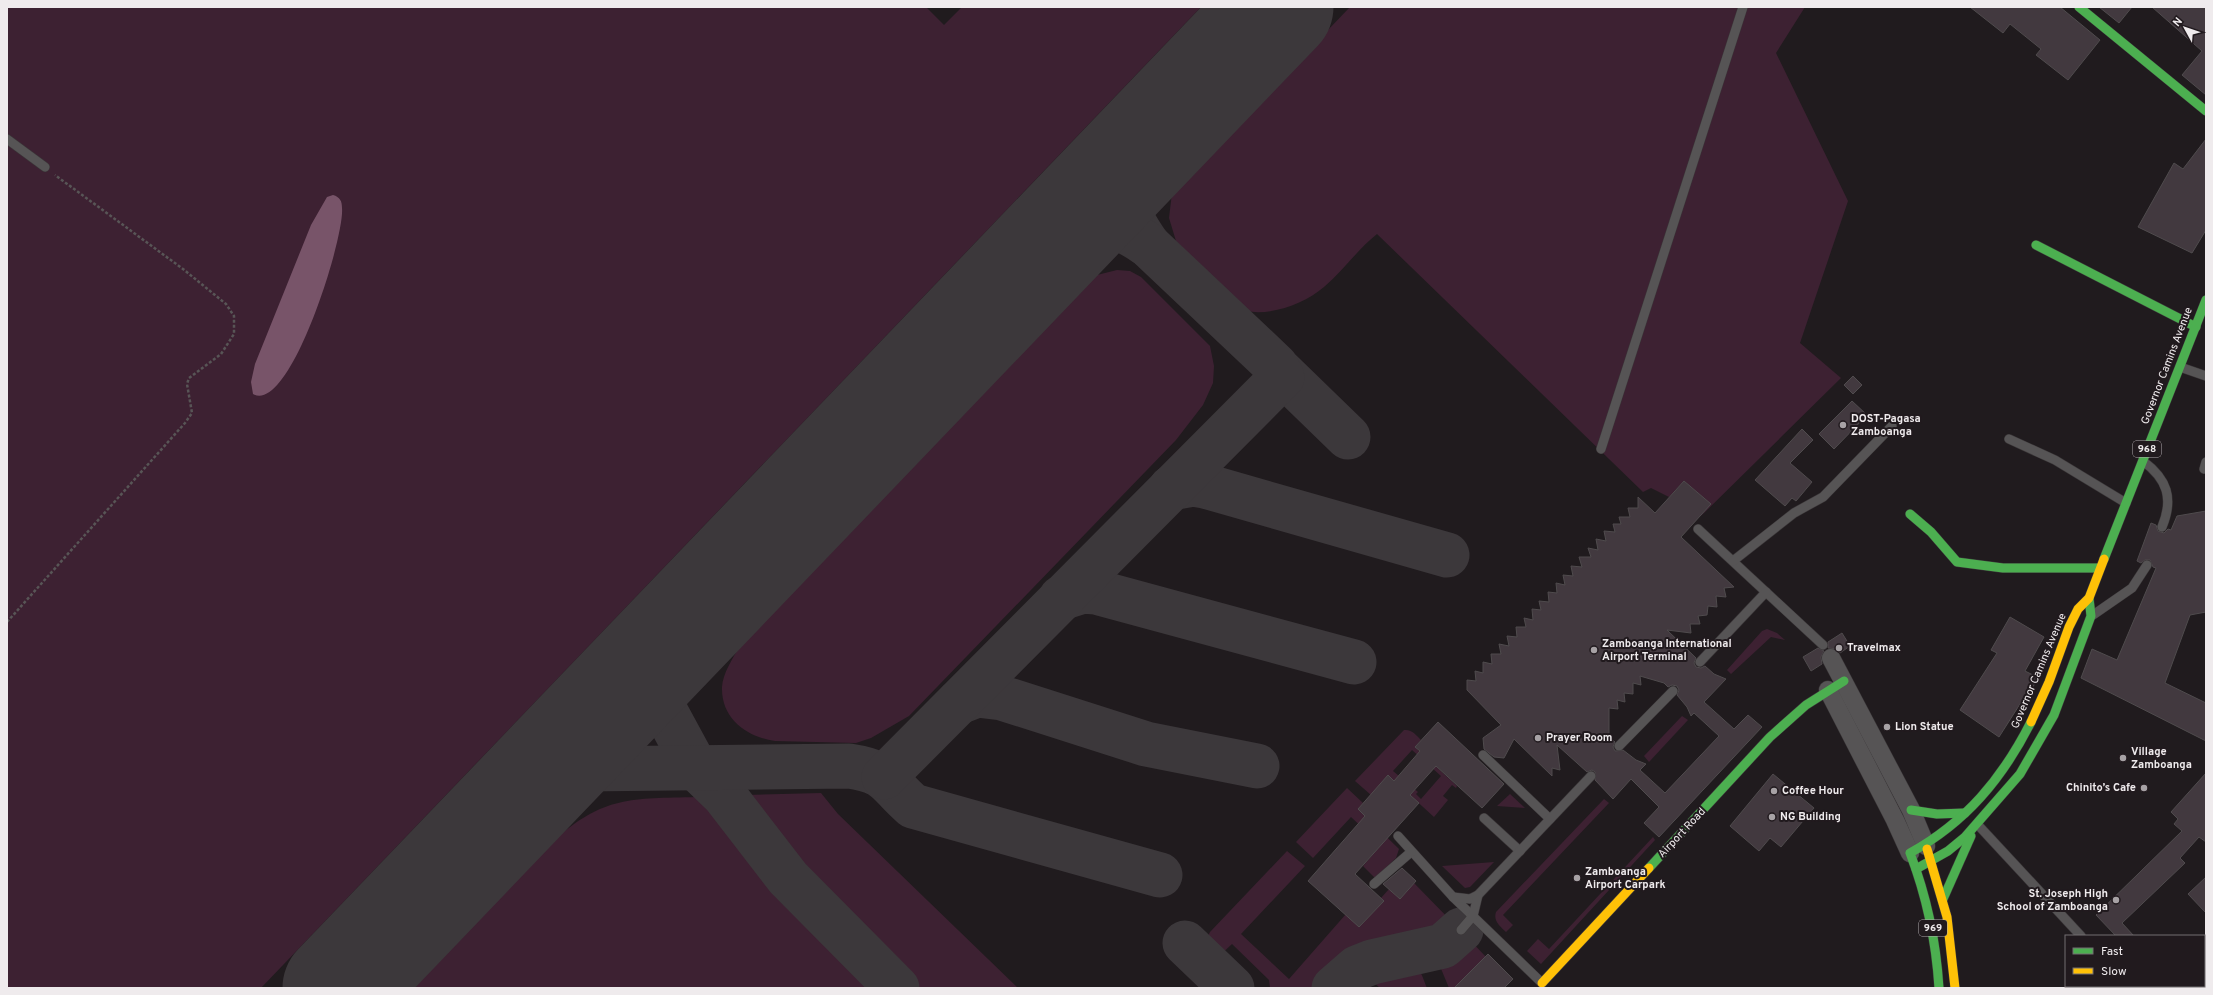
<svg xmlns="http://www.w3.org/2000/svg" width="2213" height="995" font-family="Overpass,sans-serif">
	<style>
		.green { fill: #3d2132; fill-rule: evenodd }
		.water { fill: #785469 }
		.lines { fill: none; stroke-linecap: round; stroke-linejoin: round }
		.taxiway { stroke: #3c383b; stroke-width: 45 }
		.runway { stroke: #3c383b; stroke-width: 111 }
		.building { fill: #42393f; stroke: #4f4b4d; fill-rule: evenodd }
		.lane-casing { stroke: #3b3739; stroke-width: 10 }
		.street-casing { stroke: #3b3739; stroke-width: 19 }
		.fast-casing { stroke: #3b3739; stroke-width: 10 }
		.slow-casing { stroke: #3b3739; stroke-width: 10 }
		.path { stroke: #585556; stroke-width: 2.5; stroke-dasharray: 3 2; stroke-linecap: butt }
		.lane { stroke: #565455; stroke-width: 9 }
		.street { stroke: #565455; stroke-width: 18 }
		.fast { stroke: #4caf50; stroke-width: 9 }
		.slow { stroke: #ffc107; stroke-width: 9 }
		.poi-dot { fill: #a7a2a5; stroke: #211a1e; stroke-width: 1.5 }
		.labels { text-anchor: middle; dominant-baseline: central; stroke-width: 4; stroke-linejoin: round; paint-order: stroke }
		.shield { fill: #211a1e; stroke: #b1acaf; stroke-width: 1 }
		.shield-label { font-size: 10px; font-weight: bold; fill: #efebed }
		.street-label { font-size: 11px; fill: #efebed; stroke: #211a1e }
		.poi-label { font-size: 11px; font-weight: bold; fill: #efebed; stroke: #211a1e; text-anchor: start }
	</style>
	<rect width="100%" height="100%" fill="#201b1e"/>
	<g class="green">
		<polygon points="7,7 926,7 944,25 962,7 1201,7 261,988 7,988"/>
		<path d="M1350,7H1805L1776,53L1848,201L1800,343L1841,378L1701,516L1710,504L1684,481L1669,497L1651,488L1643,492L1377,234C1357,250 1343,271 1324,287C1304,304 1271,316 1246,311L1176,241L1169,218L1172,193Z"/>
		<path d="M1117,270L1130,271L1141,277L1210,346L1214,366L1213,383L1203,405L1176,440L909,716L871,738L856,743L775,741C747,737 721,719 722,687C723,673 732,660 739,647L1093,276Z"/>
		<polygon points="1767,629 1777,633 1785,640 1771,637 1731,674 1727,670 1762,631"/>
		<polygon points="1682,716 1688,720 1649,762 1644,756"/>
		<path d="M1404,730C1412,729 1416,735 1421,740L1415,747L1457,786L1456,788L1452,785L1443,796L1448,800L1434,817L1388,775L1371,795L1355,781ZM1412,750L1441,776L1421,799L1416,794L1418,792L1393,771Z"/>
		<polygon points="1347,788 1363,803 1358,809 1399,849 1396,858 1375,878 1363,866 1381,845 1351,817 1313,858 1296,842"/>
		<polygon points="821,793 838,814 1018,988 910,988 800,879 771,846 742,804 742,799 745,795"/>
		<polygon points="1510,794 1525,808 1497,806"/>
		<path d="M697,797L718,807L733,820L771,870L887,988H414L552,842C604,795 631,799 697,797Z"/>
		<path d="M1604,799L1609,803L1503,915L1513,925L1506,932C1500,926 1493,921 1496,912Z"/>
		<polygon points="1653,837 1655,840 1541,964 1527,951 1538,939 1549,949"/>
		<polygon points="1287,851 1305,866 1241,934 1289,979 1346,914 1359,927 1384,901 1381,898 1389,889 1400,899 1414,883 1454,924 1440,940 1366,953 1349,962 1320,988 1270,988 1269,980 1232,944 1215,960 1205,950 1205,942 1210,932"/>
		<polygon points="1494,862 1470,887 1465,888 1442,866"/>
		<polygon points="1466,936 1486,957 1454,988 1449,988 1437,959 1438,956 1448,953"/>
		<path d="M1406,961C1420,964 1422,976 1427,988H1380L1371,980L1370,972L1374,969Z"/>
	</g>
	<path class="water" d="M333,195C340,197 342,201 342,208C345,237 290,415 253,394L251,382L255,364L311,225L327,197Z"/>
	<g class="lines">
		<g class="taxiway">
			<path d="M1142,148C1119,192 1120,205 1148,245"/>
			<polyline points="1281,372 1348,437"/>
			<polyline points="1171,488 1193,484 1205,486 1447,555"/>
			<polyline points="1061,598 1083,591 1096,592 1354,662"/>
			<polyline points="663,649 657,672 659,691 664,709 696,768 724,795 788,878 897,988"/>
			<polyline points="959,702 977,695 1002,698 1146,744 1257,766"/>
			<path d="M542,775L583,769L849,766C890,772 886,783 913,806L1160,875"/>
			<path d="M884,777L1282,377L1276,366L1148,245C1115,222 1099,219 1061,233"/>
			<polyline points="1185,943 1232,988"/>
			<polyline points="1334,988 1357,968 1372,962 1443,946 1461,930"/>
		</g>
		<polyline class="runway" points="338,988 1278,7"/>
	</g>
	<g class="building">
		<polygon points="1970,7 2060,7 2100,40 2068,80 2036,55 2041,49 2010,24 2003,33"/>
		<polygon points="2099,7 2132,7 2119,23"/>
		<polygon points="2152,7 2206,7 2206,95 2182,75 2202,51"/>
		<polygon points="2206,139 2206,230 2192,253 2138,227 2174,163 2183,169"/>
		<polygon points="1853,376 1862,385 1853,394 1844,385"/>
		<polygon points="1852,401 1867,415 1834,449 1819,434"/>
		<polygon points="1802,429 1813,440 1790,463 1812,482 1796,501 1792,498 1785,506 1755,480"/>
		<path d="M1684,481L1711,504L1681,537L1734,587L1724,588L1726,597L1716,596L1717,607L1708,606L1707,615L1698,616L1700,624H1690L1691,633L1667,630L1696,658L1694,663L1696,667L1701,668L1705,666L1714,674L1726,679L1704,702L1734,729L1748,715L1762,727L1659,837L1644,823L1659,807L1631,779L1613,799L1595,780V772L1592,770L1587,772L1557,745L1560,770L1552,768V776L1514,739L1504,758L1494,757L1484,749L1483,738L1501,725L1467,690V680L1476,681L1475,671L1483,673V662L1492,664L1491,654H1501L1499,644L1509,646L1507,636L1517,637L1516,627H1526L1524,618L1533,620L1532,609L1541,610L1539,601L1549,602L1548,592L1557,593L1556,583L1565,585L1563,575L1573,576L1571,566L1582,567L1579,557H1591L1588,548L1598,550L1596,539L1606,541L1604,531L1615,532L1613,524H1621L1619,517H1630L1628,508H1638V497L1655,513ZM1640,676L1664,683L1668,687L1672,685L1677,686L1679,690L1677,695L1687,707L1691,716L1694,713L1719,736L1665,793L1640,770L1646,764L1636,760L1623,750L1615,751L1613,747L1615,742L1609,736V708L1618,709L1617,700L1625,702L1624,693L1633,694V683L1641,685Z"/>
		<polygon points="2206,511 2206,612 2190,615 2165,683 2206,703 2206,741 2081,678 2092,649 2117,660 2156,568 2153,567 2150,560 2145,560 2141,563 2137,561 2151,523 2156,525 2158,531 2164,533 2168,529 2171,530 2177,516"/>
		<polygon points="2010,617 2044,637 2025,671 2037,677 2034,685 2029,694 2027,693 1999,737 1960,710 1997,653 1991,650"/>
		<polygon points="1842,633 1850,646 1840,653 1836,649 1828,648 1828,642"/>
		<polygon points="1818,648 1824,651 1821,657 1822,664 1811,671 1803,657"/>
		<polygon points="1438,722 1504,784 1482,808 1436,766 1410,795 1419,803 1355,874 1384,901 1359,927 1308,881 1365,816 1358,809 1388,775 1394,781 1420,751 1415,747"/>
		<polygon points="2206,773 2206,842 2199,837 2180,858 2185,863 2122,923 2134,936 2116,936 2096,915 2182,831 2174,824 2178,819 2171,812"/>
		<polygon points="1773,774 1814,808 1781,847 1770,838 1759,851 1730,826"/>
		<polygon points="1402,868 1416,881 1400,899 1383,884"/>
		<polygon points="2206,877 2206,913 2188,894"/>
		<polygon points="1488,954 1513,979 1504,988 1454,988"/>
	</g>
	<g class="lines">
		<defs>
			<g id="lane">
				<polyline points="7,139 45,167"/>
				<polyline points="2180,367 2206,376"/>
				<polyline points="2009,439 2055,460 2126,503"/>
				<polyline points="1601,449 1743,7"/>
				<path d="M2143,461C2167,479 2174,498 2162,527"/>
				<polyline points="2204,469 2206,462"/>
				<polyline points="1698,529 1823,645"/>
				<polyline points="1733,561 1794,513 1823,497 1892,426"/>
				<polyline points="2093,615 2132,588 2147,565"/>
				<polyline points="1700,662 1766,592"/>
				<polyline points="1619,746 1673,691"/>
				<polyline points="1483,755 1550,819"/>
				<polyline points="1484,818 1520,851"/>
				<polyline points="1978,825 2081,936"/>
				<polyline points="1398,836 1453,897 1542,983"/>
				<polyline points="1374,884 1411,852"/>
				<polyline points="1453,897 1470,899 1478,895 1591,776"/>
				<polyline points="1461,930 1473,916 1478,895"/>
				<polyline points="2121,986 2123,988"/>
			</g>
			<g id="street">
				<polyline points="1831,658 1911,810 1926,846"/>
				<polyline points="1828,690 1895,820 1910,853"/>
			</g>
			<g id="fast">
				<polyline points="2079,7 2206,111"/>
				<polyline points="2036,245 2196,327"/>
				<polyline points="1910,514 1931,532 1957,562 2003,568 2100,568"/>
				<polyline points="2104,559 2206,300"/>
				<polyline points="1911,810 1937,814 1965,813"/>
				<polyline points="1649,868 1770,737 1806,705 1844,681"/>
				<polyline points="1916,869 1948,851 1965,837 2020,774 2054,715 2091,616 2089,598"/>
				<polyline points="1943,899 1971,836"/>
				<path d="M1939,988C1936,941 1927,897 1910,853C1966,822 2002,779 2031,722"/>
			</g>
			<g id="slow">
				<polyline points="2031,722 2049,682 2069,627 2078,609 2089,598 2104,559"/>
				<polyline points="1927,849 1947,917 1955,988"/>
				<polyline points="1542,983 1649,868"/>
			</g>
		</defs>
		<use href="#lane" class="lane-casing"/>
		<use href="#street" class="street-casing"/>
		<use href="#fast" class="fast-casing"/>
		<use href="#slow" class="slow-casing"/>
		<polyline class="path" points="7,622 185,423 192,413 187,384 189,378 221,354 234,334 234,316 226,304 183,269 55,175"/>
		<use href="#lane" class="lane"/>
		<use href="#street" class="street"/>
		<use href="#fast" class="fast"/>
		<use href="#slow" class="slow"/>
	</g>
	<g class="poi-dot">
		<circle cx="1843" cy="425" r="4"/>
		<circle cx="1839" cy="648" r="4"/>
		<circle cx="1594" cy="650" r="4"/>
		<circle cx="1887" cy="727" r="4"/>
		<circle cx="1538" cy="738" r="4"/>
		<circle cx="2123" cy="758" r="4"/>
		<circle cx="2144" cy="788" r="4"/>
		<circle cx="1774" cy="791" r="4"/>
		<circle cx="1772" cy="817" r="4"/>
		<circle cx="1577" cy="878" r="4"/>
		<circle cx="2116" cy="900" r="4"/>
	</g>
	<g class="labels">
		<g class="shield">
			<rect x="2133" y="441" width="28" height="16" rx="3"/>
			<rect x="1919" y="920" width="28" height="16" rx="3"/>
		</g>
		<g class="shield-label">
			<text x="2147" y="449">968</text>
			<text x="1933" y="928">969</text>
		</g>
		<g class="street-label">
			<text transform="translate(2167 366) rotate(-69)">Governor Camins Avenue</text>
			<text transform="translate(2039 671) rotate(-67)">Governor Camins Avenue</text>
			<text transform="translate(1682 833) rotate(-47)">Airport Road</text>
		</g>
		<g class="poi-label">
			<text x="1851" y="419">DOST-Pagasa<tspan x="1851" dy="13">Zamboanga</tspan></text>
			<text x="1602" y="644">Zamboanga International<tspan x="1602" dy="13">Airport Terminal</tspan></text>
			<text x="1847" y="648">Travelmax</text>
			<text x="1895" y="727">Lion Statue</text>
			<text x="1546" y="738">Prayer Room</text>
			<text x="2131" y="752">Village<tspan x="2131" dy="13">Zamboanga</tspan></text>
			<text x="2136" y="788" text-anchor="end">Chinito’s Cafe</text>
			<text x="1782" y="791">Coffee Hour</text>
			<text x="1780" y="817">NG Building</text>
			<text x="1585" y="872">Zamboanga<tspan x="1585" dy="13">Airport Carpark</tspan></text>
			<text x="2108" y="894" text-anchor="end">St. Joseph High<tspan x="2108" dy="13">School of Zamboanga</tspan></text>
		</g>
	</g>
	<rect width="2213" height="995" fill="none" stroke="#efebed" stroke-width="16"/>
	<rect x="2065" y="935" width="140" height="52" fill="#211a1e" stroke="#736e71"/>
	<rect x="2073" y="948" width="20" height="6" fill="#4caf50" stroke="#736e71"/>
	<text x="2101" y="955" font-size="12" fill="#efebed">Fast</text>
	<rect x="2073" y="968" width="20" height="6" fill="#ffc107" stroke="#736e71"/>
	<text x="2101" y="975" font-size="12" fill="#efebed">Slow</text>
	<g transform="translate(2185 28) rotate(310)" stroke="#211a1e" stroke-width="3" paint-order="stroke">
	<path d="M0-3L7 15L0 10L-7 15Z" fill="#efebed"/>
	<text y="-6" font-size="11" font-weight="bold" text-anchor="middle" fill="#efebed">N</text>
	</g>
</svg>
